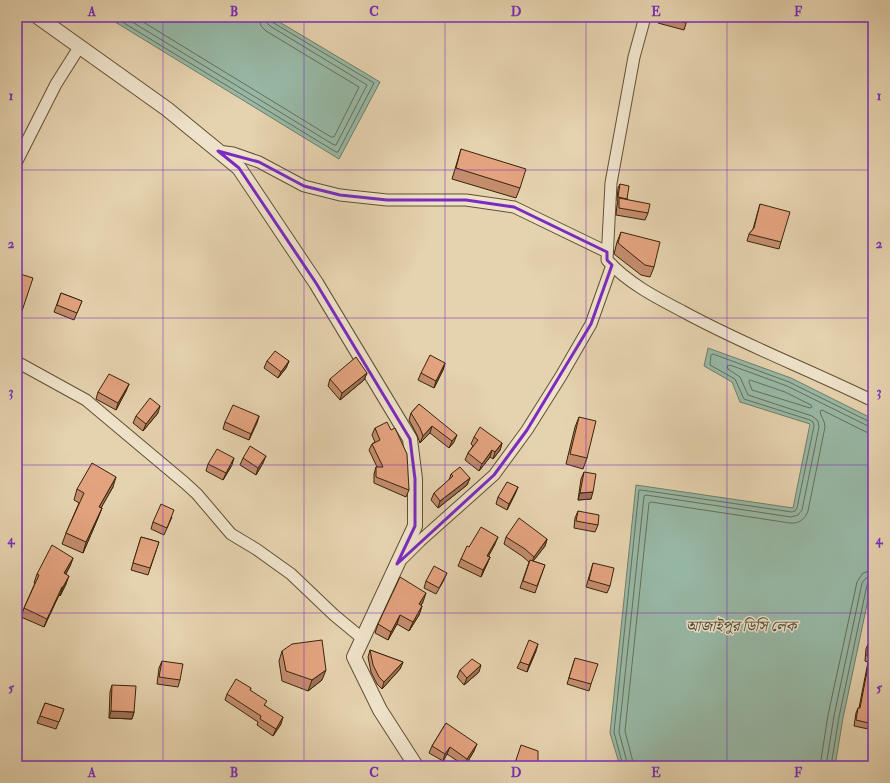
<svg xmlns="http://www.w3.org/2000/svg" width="890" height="783" font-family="'IM FELL Double Pica','Noto Serif Bengali',serif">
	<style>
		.water { fill: #97b8a6; stroke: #717d67 }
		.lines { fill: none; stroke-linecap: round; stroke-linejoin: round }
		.shore { stroke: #686e58; stroke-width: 1 }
		.minor-casing { stroke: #645032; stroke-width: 13 }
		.tertiary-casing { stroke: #645032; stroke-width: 16 }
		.minor { stroke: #eee2ca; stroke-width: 11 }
		.tertiary { stroke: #eee2ca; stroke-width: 14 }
		.wall { fill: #c38c6d; stroke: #392409 }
		.shaded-wall { fill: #9f7259; stroke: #392409 }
		.building { fill: #e3a37f; stroke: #392409 }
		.marked { fill: none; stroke: #7b2cbf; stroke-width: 3; stroke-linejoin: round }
		.grid { fill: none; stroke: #7b2cbf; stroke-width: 1; stroke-opacity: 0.55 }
		.labels { text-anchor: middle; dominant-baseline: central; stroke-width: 3; stroke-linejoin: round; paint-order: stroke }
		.water-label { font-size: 15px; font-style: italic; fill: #504930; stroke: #eee2ca }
		.neatline { fill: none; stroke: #7b2cbf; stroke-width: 1.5 }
		.grid-label { font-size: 13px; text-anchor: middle; font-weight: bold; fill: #7b2cbf }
	</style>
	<rect width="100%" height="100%" fill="#e5d2ae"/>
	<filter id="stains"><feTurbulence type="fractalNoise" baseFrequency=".005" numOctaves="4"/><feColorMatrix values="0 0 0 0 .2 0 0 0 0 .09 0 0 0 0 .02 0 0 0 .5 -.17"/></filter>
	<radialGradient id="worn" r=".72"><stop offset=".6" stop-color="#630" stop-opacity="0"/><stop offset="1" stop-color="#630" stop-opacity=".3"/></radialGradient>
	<g class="water">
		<polygon points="107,17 271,17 380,82 339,159"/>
		<polygon points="708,348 791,378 873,419 873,576 843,718 835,766 620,766 610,733 636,485 793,508 810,424 740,402 732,382 704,366"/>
	</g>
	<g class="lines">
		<g class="shore">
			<polyline points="114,17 336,152 338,152 374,83 272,22 270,17"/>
			<polyline points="124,17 334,145 336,145 367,85 270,26 266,22 265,17"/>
			<polyline points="135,17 331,137 334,137 359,87 266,31 261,26 259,17"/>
			<polygon points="750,380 785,392 811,405 812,407 810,408 752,390 749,382"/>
			<polyline points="623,766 614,732 639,490 641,490 792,512 795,511 797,508 814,426 813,422 810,420 744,399 735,379 710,365 711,355 713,354 789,382 870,422 873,422"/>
			<polyline points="628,766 619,732 644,496 646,495 791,517 798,515 802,510 819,427 818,421 812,416 748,395 740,377 728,369 727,366 730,365 787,386 868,426 873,427"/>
			<path d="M634,766L625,731L649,503L651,502L790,523C799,524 805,519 808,511L825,427C825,420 820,416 820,411L822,410L866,432L873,433"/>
			<polyline points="820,766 828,715 857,582 863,573 873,570"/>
			<polyline points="826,766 834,716 862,583 866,578 873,576"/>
			<polyline points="831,766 839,717 867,585 869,582 873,581"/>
		</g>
		<defs>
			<g id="minor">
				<path d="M645,17L634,57L611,183L607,260C628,283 655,297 682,311C744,345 810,370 873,401"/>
				<polyline points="218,151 233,153 259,162 304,186 340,195 387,200 466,200 514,207 607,252"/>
				<polyline points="17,161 56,84 80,46"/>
				<polyline points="17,362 86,400 185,483 197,494 231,534 256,549 291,574 334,615 363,639"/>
				<polyline points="403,558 420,541 494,475 527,430 561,376 591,324 612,265"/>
			</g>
			<polyline id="tertiary" points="38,17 167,109 239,168 316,283 410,439 415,479 415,526 354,657 380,710 416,766"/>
		</defs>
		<use href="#minor" class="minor-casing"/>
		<use href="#tertiary" class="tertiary-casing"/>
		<use href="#minor" class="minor"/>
		<use href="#tertiary" class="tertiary"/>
	</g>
	<g class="wall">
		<polygon points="660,17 688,17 684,30 658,23"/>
		<polygon points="461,149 520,188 516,198 452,179"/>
		<polygon points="620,184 627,199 648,213 645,220 616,215 617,205 618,201 617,201 618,188"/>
		<polygon points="760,204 781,242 779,249 747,241 749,234 753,229"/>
		<polygon points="621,232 654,267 650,277 641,275 614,254 617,242"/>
		<polygon points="61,293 82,301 74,320 54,312"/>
		<polygon points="267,361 289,361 286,368 278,378 264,368"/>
		<polygon points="445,363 443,370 434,388 418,380 421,373"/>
		<polygon points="367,373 364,380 340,400 328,386 330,379"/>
		<polygon points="129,384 126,391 116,410 96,399 98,392"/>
		<polygon points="419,404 454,442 449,448 430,433 420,443 417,435 409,420 411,413"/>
		<polygon points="158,413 143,431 133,423 136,416"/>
		<polygon points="259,416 249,440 223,429 225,422"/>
		<polygon points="579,417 587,458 583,469 566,464 575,427"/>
		<polygon points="375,428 409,490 406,497 374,483 374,474 376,467 377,467 369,450 372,444 375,442 372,435"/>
		<polygon points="474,437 502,443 500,450 493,459 490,457 479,471 465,460 468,453 473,446 471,444"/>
		<polygon points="243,458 263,463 256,475 240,465"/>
		<polygon points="208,464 232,465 223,480 206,471"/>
		<polygon points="584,472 591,499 578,500 581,479"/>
		<polygon points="451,474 470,478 467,485 438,508 431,500 434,493 449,480"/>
		<polygon points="113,487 101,507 102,508 98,518 83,553 62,544 66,533 79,503 74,500 77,489"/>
		<polygon points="518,487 515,494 507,510 496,504 498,497"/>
		<polygon points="578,511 598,525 595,532 574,528 575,518"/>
		<polygon points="172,517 164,535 151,529 153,522"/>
		<polygon points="141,537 159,542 148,575 131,570"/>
		<polygon points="506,537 547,539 545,546 533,561 545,565 535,593 520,588 529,562 522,556 504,544"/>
		<polygon points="495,544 488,556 490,557 487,564 481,577 458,566 461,559 469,547"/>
		<polygon points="73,558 70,566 66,574 66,584 60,596 59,595 44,627 21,617 24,608 35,583 34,583 37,574"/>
		<polygon points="593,563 610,586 607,593 586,587 591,570"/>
		<polygon points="447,573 444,580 436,594 424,588 426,581"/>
		<polygon points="423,602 421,605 422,606 419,615 409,631 397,624 388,640 375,633 378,624"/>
		<polygon points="868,644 873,644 873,730 854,726 856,713 858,708 859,708 868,662 865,661 866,649"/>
		<polygon points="370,650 403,662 400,669 382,689 377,684 371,672 368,657"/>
		<polygon points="282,651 322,680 308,691 282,681 279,661"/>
		<polygon points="536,651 527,672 517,668 520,662"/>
		<polygon points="575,658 591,684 589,691 567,684"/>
		<polygon points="162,661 180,680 178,687 157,684 159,668"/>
		<polygon points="460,670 479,672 464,685 457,677"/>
		<polygon points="112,685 134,712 132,719 109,718 110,692"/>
		<polygon points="251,688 250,690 265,705 281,724 273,736 257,725 258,722 225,700 227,694"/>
		<polygon points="45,703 64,709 56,729 37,723"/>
		<polygon points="446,723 474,751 465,766 447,754 443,761 429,753 432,746"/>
	</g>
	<g class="shaded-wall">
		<polygon points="289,361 286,368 278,378 281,372"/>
		<polygon points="445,363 443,370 434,388 436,381"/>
		<polygon points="367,373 364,380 340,400 342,393"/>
		<polygon points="129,384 126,391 116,410 118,403"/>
		<polygon points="160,406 158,413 143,431 146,424"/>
		<polygon points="259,416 257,423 249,440 251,434"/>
		<polygon points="432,426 430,433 420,443 423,436"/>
		<polygon points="457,435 454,442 449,448 452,441"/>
		<polygon points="502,443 500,450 493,459 495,452"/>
		<polygon points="492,450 490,457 479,471 482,464"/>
		<polygon points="266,456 263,463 256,475 258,468"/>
		<polygon points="234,458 232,465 223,480 226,473"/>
		<polygon points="116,477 113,487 96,517 99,507"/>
		<polygon points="470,478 467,485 438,508 440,501"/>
		<polygon points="518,487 515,494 507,510 509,504"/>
		<polygon points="593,492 591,499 578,500 580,493"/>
		<polygon points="102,508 98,518 83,553 86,542"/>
		<polygon points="498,537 495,544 485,563 487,556"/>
		<polygon points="547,539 545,546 531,564 534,557"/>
		<polygon points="490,557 487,564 481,577 483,570"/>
		<polygon points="73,558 70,566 61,582 64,573"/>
		<polygon points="69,576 66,584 60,596 63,587"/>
		<polygon points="62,587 59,595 44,627 47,619"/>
		<polygon points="426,593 423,602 416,613 419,604"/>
		<polygon points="422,606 419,615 409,631 413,622"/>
		<polygon points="400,615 397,624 388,640 391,632"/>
		<polygon points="538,644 536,651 527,672 529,665"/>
		<polygon points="403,662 400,669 382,689 384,682"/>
		<polygon points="481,665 479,672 464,685 467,678"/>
		<polygon points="326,670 322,680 308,691 312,680"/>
		<polygon points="111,711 134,712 132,719 109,718"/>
		<polygon points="283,717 281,724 273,736 276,729"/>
		<polygon points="477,744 474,751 465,766 467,759"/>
		<polygon points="450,747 447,754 443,761 445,754"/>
	</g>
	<g class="building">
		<polygon points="664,17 688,17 686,23"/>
		<polygon points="17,128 21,130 17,140"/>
		<polygon points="461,149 526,169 520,188 456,168"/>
		<polygon points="620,184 629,186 627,199 618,197"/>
		<polygon points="619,198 650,204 648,213 619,208"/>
		<polygon points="760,204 790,212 781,242 749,234 754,228"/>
		<polygon points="621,232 660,242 654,267 645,265 618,243"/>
		<polygon points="17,273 33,278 17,326"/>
		<polygon points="61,293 82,301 77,313 57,305"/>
		<polygon points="275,351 289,361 281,372 267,361"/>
		<polygon points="430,355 445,363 436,381 421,373"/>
		<polygon points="356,357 367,373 342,393 330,379"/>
		<polygon points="109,374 129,384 118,403 98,392"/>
		<polygon points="150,398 160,406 146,424 136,416"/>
		<polygon points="419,404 457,435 452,441 432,426 423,436 420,428 411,413"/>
		<polygon points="233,405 259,416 251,434 225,422"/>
		<polygon points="579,417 596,421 587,458 570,454"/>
		<polygon points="387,422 391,430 395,428 407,454 409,490 376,477 376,467 383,467 372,444 380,440 375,428"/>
		<polygon points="480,427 502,443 495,452 492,450 482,464 468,453 478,440 474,437"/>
		<polygon points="250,446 266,456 258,468 243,458"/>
		<polygon points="217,449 234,458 226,473 208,464"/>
		<polygon points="92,463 116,477 99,507 102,508 86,542 66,533 84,493 77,489"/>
		<polygon points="460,467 470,478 440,501 434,493 453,476 451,474"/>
		<polygon points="584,472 596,474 593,492 580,493"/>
		<polygon points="507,482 518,487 509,504 498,497"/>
		<polygon points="161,504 174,510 167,528 153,522"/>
		<polygon points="578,511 599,515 598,525 576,521"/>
		<polygon points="519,518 547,539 534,557 525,549 506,537"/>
		<polygon points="481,527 498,537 487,556 490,557 483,570 461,559 467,546 469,547"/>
		<polygon points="141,537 159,542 150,568 133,563"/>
		<polygon points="52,545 73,558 64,573 69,576 63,587 62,587 47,619 24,608 39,575 37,574"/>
		<polygon points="530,560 545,565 537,586 523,581"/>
		<polygon points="593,563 614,568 610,586 589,580"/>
		<polygon points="434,566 447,573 439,588 426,581"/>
		<polygon points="400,577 426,593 419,604 422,606 413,622 400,615 391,632 378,624"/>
		<polygon points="322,640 326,670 312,680 286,671 282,651 292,644"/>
		<polygon points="529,640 538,644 529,665 520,662"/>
		<polygon points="868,644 873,644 873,724 856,720 858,708 860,708 870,656 867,656"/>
		<polygon points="370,650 403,662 384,682 379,677 373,665"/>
		<polygon points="575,658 598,664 591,684 569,678"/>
		<polygon points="472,659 481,665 467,678 460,670"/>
		<polygon points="162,661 183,664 180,680 159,677"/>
		<polygon points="236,679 251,688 250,690 267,701 264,705 283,717 276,729 260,719 261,716 227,694"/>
		<polygon points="112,685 136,686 134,712 111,711"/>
		<polygon points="45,703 64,709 59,722 40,716"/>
		<polygon points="446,723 477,744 467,759 450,747 445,754 432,746"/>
		<polygon points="521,745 538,751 538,766 514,766"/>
	</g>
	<path class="marked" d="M218,151L259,162L304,186L340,195L387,200H466L514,207L607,252V260L612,265L591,324L527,430L494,475L397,564L415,526V479L410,439L316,283L239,168Z"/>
	<path class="grid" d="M163,17V766M304,17V766M445,17V766M586,17V766M727,17V766M17,170H873M17,318H873M17,465H873M17,613H873"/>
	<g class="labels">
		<g class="water-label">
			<text x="741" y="626">আজাইপুর ডিসি লেক</text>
		</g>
	</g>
	<rect width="890" height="783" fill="none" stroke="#e5d2ae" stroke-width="44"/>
	<rect x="22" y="22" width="846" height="739" class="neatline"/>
	<g class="grid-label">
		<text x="92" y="16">A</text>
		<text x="234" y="16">B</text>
		<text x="374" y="16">C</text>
		<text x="516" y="16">D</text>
		<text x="656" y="16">E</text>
		<text x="798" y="16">F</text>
		<text x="11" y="100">1</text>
		<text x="879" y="100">1</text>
		<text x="11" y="248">2</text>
		<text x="879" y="248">2</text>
		<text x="11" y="396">3</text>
		<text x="879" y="396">3</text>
		<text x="11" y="544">4</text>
		<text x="879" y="544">4</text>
		<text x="11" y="692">5</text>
		<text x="879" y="692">5</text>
		<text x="92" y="777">A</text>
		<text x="234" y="777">B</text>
		<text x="374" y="777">C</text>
		<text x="516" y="777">D</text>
		<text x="656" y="777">E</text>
		<text x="798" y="777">F</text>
	</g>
	<rect width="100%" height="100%" filter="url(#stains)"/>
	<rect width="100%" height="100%" fill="url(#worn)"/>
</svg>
